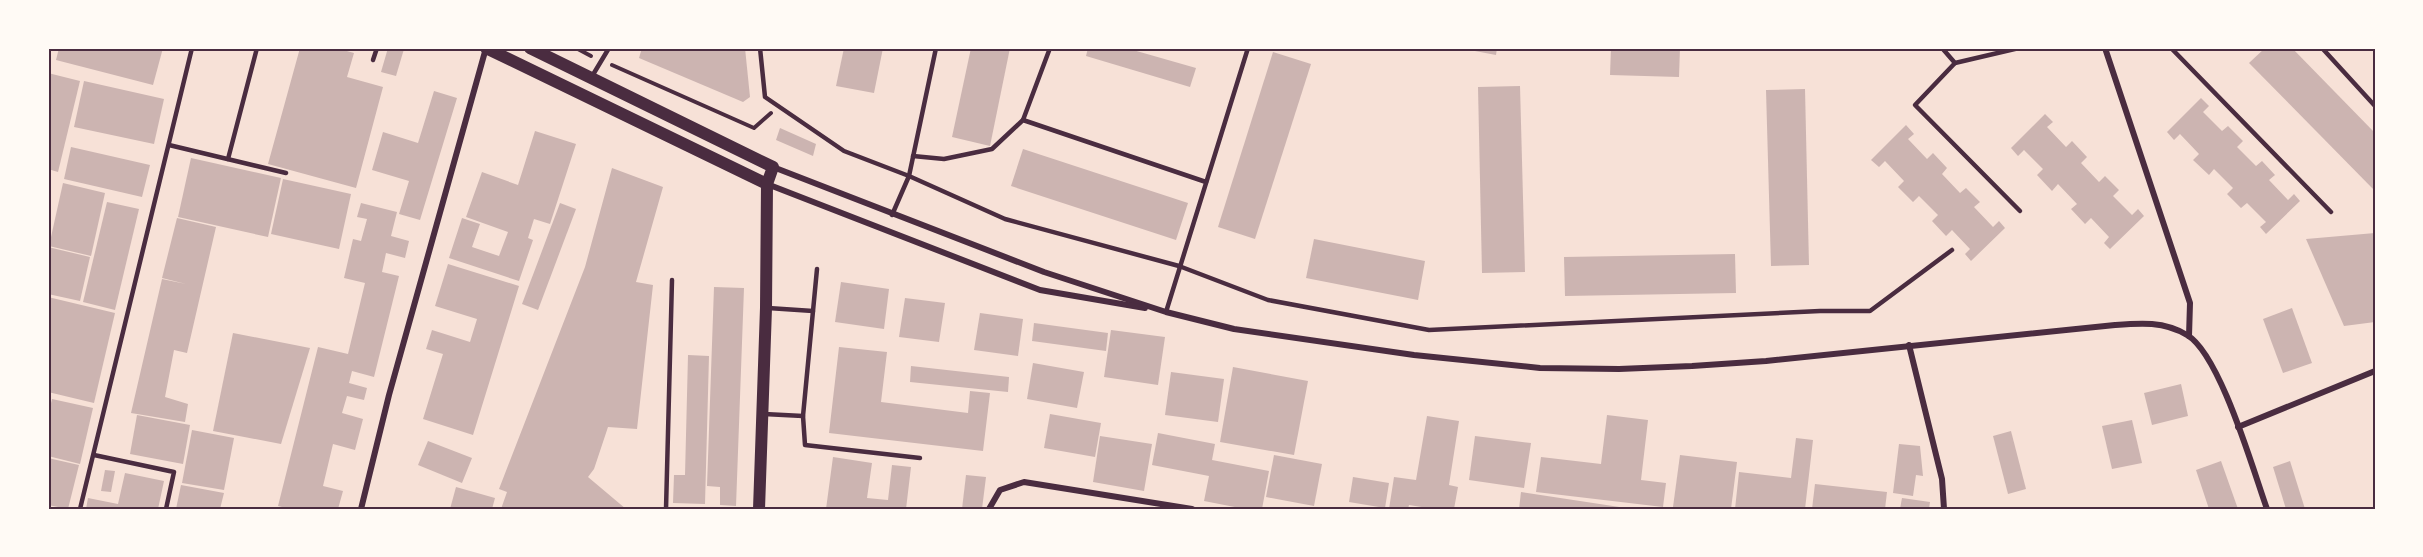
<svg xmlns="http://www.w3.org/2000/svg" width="2423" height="557" font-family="'Roboto Condensed',sans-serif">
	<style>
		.building { fill: #ccb4b1 }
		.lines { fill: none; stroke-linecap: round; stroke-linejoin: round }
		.path { stroke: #4a2c40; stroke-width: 4 }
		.service { stroke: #4a2c40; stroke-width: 4.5 }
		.minor { stroke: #4a2c40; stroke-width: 6 }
		.secondary { stroke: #4a2c40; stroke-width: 12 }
		.neatline { fill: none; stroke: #4a2c40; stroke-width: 2 }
	</style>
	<rect width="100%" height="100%" fill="#f7e1d7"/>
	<g class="building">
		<polygon points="59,48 163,48 153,85 56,60"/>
		<polygon points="300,48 336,48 354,53 347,77 383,87 356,188 268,164"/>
		<polygon points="388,48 404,49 396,76 381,72"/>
		<polygon points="642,48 745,48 750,97 743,102 639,58"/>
		<polygon points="844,48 883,48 874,93 836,86"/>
		<polygon points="971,48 1010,48 990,146 952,137"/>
		<polygon points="1088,48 1126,48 1196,68 1190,87 1086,56"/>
		<polygon points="1459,48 1497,48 1496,55"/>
		<polygon points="1611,48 1680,48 1679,77 1610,75"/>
		<polygon points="2265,48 2292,48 2375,133 2375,191 2249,63"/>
		<polygon points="1273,52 1311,64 1255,239 1218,227"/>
		<polygon points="48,73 80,81 58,172 48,169"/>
		<polygon points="84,81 164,99 154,144 74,127"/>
		<polygon points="1520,86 1525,272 1482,273 1478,87"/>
		<polygon points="1805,89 1809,265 1771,266 1766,90"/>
		<polygon points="434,91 457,98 420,220 399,214 409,181 372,170 383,132 418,143"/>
		<polygon points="2201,98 2209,106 2203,112 2222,131 2228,126 2243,141 2237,147 2256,166 2262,161 2275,175 2269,180 2288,200 2294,194 2300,201 2266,234 2260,227 2266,222 2247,203 2241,208 2227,194 2233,188 2214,169 2209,175 2193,160 2199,154 2180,134 2174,140 2167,132"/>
		<polygon points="2045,114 2053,122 2047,127 2066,147 2072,141 2087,157 2081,163 2099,182 2105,176 2119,190 2113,196 2132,215 2138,209 2144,216 2110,249 2104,243 2109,237 2091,218 2085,224 2071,209 2077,204 2058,184 2052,191 2037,175 2043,169 2024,150 2018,156 2011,148"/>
		<polygon points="1906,125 1914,134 1908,139 1927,159 1933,153 1947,168 1942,174 1960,193 1966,188 1980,202 1974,207 1993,227 1999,221 2005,228 1971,261 1965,254 1970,249 1952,230 1946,236 1932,221 1938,215 1919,196 1913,202 1898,187 1904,181 1885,161 1879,167 1871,160"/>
		<polygon points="780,128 816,144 813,156 776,140"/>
		<polygon points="535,131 576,144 550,224 534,219 528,238 533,240 519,281 449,258 462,218 480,224 472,247 499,256 508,232 466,217 482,172 518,185"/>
		<polygon points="71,147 150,165 142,197 64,179"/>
		<polygon points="1023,149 1188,203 1176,240 1011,186"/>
		<polygon points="191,158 281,178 268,237 178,217"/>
		<polygon points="612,168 663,187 636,282 653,285 637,429 608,427 594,469 588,477 626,509 501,509 507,492 499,489 585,267"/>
		<polygon points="283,179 351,194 339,249 271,234"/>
		<polygon points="63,183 105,193 91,256 49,246"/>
		<polygon points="107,202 139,209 115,310 83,302"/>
		<polygon points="361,203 397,212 391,236 409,241 405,258 386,253 382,272 399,276 374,377 352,371 349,383 367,388 364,400 347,396 342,413 363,419 355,450 333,444 323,486 343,491 338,509 290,509 278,506 318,347 348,354 365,283 344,278 353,239 361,241 367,219 357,217"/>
		<polygon points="560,203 576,209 538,310 522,304"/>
		<polygon points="177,218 216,227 187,353 174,350 165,397 188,404 185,422 131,413 162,279 186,284 162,278"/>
		<polygon points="2375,233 2375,322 2344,326 2306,239"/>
		<polygon points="1314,239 1425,261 1418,300 1306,278"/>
		<polygon points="48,247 90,257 80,301 48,294"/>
		<polygon points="1735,254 1736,293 1565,296 1564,257"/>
		<polygon points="448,264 519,286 473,435 423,419 443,354 426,349 432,330 470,342 477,319 435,306"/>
		<polygon points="841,282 889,289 884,329 835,322"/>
		<polygon points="714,287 744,288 736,506 720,505 720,487 707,486"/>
		<polygon points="48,297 115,313 94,403 48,392"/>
		<polygon points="905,298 945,303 939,342 899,337"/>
		<polygon points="2292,308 2312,363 2283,373 2263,319"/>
		<polygon points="980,313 1023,319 1018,356 974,350"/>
		<polygon points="1034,323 1108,333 1106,351 1032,341"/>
		<polygon points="1111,330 1165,337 1158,385 1104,377"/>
		<polygon points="233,333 310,348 281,444 213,431"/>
		<polygon points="839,347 887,352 881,402 968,413 970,391 990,393 983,451 829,433"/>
		<polygon points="688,355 709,356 705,504 673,503 674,475 685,475"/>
		<polygon points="1033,363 1084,372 1077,408 1027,399"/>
		<polygon points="911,366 1009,377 1008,392 910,382"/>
		<polygon points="1233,367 1308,381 1294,455 1220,442"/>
		<polygon points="1171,372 1224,379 1218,422 1165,415"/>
		<polygon points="2181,384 2188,416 2152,425 2144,393"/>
		<polygon points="52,399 93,408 80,464 48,456 48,415"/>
		<polygon points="1050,414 1101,423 1095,457 1044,448"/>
		<polygon points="137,415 190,425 183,464 130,454"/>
		<polygon points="1607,415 1648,420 1641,480 1666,483 1663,507 1536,492 1541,457 1601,464"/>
		<polygon points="1427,416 1459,421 1449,485 1458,487 1454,509 1434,509 1409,505 1408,509 1389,509 1394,477 1416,480"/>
		<polygon points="2132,420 2142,463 2112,469 2102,426"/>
		<polygon points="192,430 234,438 224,490 182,483"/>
		<polygon points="2011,431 2026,489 2008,494 1993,436"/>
		<polygon points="1158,433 1215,444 1212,460 1269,471 1262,509 1245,509 1204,501 1209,476 1152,465"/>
		<polygon points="1100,436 1152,444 1144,491 1093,482"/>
		<polygon points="1475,436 1531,443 1524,488 1469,480"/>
		<polygon points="1796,438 1813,440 1805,509 1735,509 1739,472 1791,478"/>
		<polygon points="428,441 472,458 462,483 418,465"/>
		<polygon points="1899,444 1920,446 1923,476 1916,475 1913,496 1893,493"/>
		<polygon points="1274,455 1322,464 1314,506 1266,497"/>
		<polygon points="1680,455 1737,462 1731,509 1673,507"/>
		<polygon points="833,457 872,463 867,498 888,500 892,465 911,467 906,509 826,509"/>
		<polygon points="48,458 79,465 68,509 48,505"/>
		<polygon points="2221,461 2238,509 2209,509 2196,470"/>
		<polygon points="2290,461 2305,509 2286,509 2273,467"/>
		<polygon points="105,470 115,471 111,492 101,491"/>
		<polygon points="125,473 164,481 158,509 86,509 88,498 118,504"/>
		<polygon points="966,475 986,477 982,509 962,509"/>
		<polygon points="1353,477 1389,483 1385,508 1349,502"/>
		<polygon points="1815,484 1887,492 1885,509 1812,509"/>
		<polygon points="181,485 224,493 220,509 176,509"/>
		<polygon points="456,487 495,498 492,509 450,509"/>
		<polygon points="1521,492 1626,508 1626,509 1519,509"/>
		<polygon points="1902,498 1930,502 1929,509 1900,509"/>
	</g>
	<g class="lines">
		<g class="path">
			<polyline points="576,48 591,56"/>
			<polyline points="612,65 754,128 771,113"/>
		</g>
		<g class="service">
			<polyline points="760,48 765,97 844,151 909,176 892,215"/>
			<polyline points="936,48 909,176 1005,219 1179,266 1268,300 1429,330 1820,311 1870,311 1952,250"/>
			<polyline points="1942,48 1955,63 2019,48"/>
			<polyline points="2171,48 2331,212"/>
			<polyline points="2322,48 2375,106"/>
			<polyline points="373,60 377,48"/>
			<polyline points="1955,63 1915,105 2020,211"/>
			<polyline points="591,78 609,48"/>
			<polyline points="1023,120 1050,48"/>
			<polyline points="169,145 286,173"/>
			<polyline points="913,156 944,159 992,149 1023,120 1206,182"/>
			<polyline points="228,159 257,48"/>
			<polyline points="768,308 813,311"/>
			<polyline points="1166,312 1248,48"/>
			<polyline points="764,414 803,416 817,269"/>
			<polyline points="803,416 805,445 920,458"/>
			<polyline points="94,455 174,472 166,509"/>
			<polyline points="80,509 192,48"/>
			<polyline points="666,509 672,280"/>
		</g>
		<g class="minor">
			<polyline points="2105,48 2190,303 2189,336"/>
			<path d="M773,167L1044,272L1166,312L1234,329L1414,355L1540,368L1619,369L1692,366L1766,361L2115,325C2140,323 2164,321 2187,335C2220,354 2253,470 2267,509"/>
			<polyline points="767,184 1040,290 1145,308"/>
			<polyline points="1909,345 1942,479 1944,509"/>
			<polyline points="2238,427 2375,371"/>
			<polyline points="361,509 389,395 486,48"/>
			<polyline points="989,509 1000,490 1024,482 1192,509"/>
		</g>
		<g class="secondary">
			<polyline points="486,48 767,184"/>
			<polyline points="530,48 773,167 767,184 766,308 759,509"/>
		</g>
	</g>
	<rect width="2423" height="557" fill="none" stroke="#fffaf5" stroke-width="99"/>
	<rect x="50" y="50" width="2324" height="458" class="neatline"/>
</svg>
